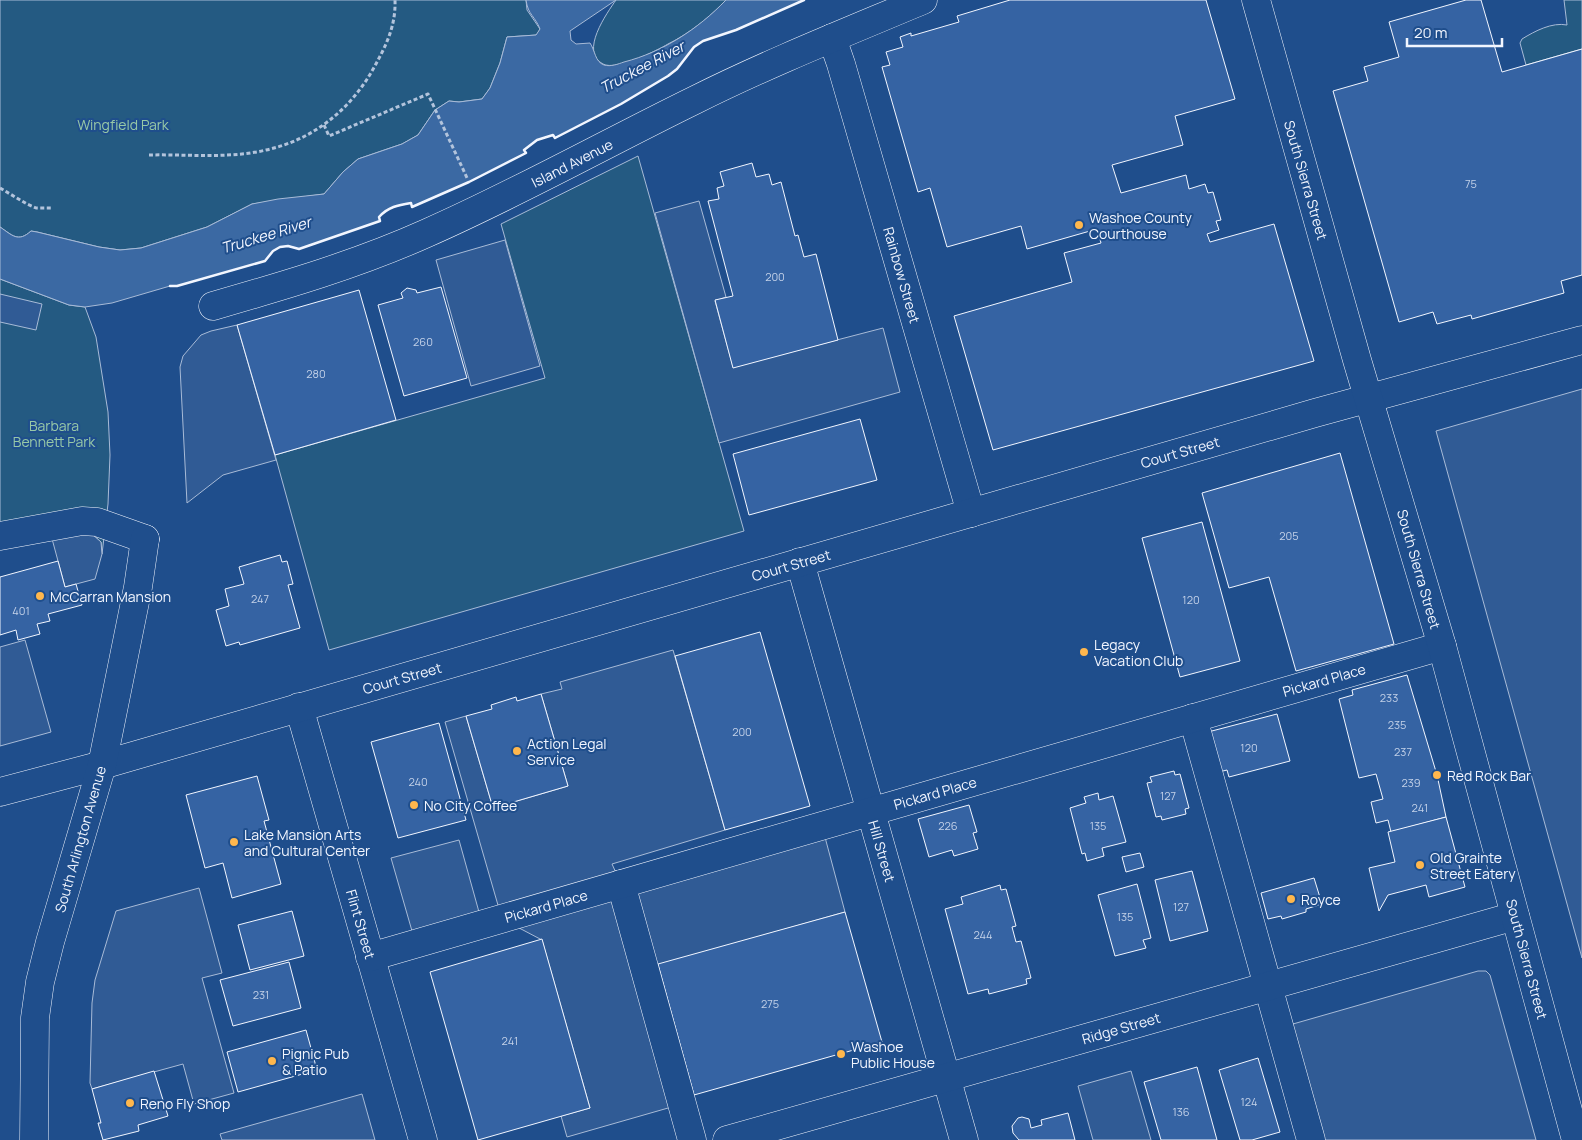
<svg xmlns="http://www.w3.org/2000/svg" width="1582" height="1140" font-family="Manrope,sans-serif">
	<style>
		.green { fill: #245a82; stroke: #a8bbd7 }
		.parking { fill: #305b95; stroke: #a8bbd7 }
		.water { fill: #3b69a3; stroke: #a8bbd7 }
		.building { fill: #3563a3; stroke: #f2f6ff }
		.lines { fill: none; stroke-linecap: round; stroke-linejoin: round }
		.minor-casing { stroke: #f2f6ff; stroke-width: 29 }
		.major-casing { stroke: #f2f6ff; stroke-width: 29 }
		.path { stroke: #b3c4dc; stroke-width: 3; stroke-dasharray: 4 2.5; stroke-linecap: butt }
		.minor { stroke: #1f4e8c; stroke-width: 28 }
		.major { stroke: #1f4e8c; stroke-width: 28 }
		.wall { stroke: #f2f6ff; stroke-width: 2.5 }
		.poi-dot { fill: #ffb74d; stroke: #1f4e8c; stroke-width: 2 }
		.labels { text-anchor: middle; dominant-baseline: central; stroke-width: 4; stroke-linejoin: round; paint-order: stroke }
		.number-label { font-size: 11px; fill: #c3d1e8 }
		.park-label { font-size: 14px; fill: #97c8a6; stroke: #1f4e8c }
		.street-label { font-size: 14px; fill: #f2f6ff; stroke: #1f4e8c }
		.poi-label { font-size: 14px; fill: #f2f6ff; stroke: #1f4e8c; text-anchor: start }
		.water-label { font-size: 15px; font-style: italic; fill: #f2f6ff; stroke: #1f4e8c }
	</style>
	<rect width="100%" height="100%" fill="#1f4e8c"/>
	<g class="green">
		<path d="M0,0H526L527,10L540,29L537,35L507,37L500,63L490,88L482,99L459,102L449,101L435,110L418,135L402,144L358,159L343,172L324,194L252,204L207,227L141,248L120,250L99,247L37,232L31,231C18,243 12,235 0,227Z"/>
		<path d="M616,0H726C709,18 690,33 668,44C656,51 616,71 603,64C579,52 607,13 616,0Z"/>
		<path d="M1564,0H1582V49L1526,65L1520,43L1522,39C1535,31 1552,22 1567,25Z"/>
		<polygon points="638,156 744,531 329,650 275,455 545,378 501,224"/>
		<polygon points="0,279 69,305 85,307 96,337 108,412 110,455 108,504 102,554 101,542 92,534 0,545"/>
	</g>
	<g class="parking">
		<polygon points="699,201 726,297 715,301 733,367 883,328 900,392 719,443 655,213"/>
		<polygon points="505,240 540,366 471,386 436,260"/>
		<polygon points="0,294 42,304 36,330 0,322"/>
		<polygon points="237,325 276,460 223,475 187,503 180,367 183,356 201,335 211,331"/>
		<polygon points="1582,389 1582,958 1436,431"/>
		<polygon points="92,534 101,542 102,554 95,579 65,587 51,535"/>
		<polygon points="25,640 51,732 0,746 0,647"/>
		<polygon points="673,650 725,830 612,864 621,884 822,826 845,912 645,969 682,1104 567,1137 561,1116 590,1108 542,940 502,919 445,722 466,716 493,808 568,786 541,694 562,689 560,682"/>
		<polygon points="459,840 479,912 412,931 391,858"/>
		<polygon points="199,888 222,973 202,978 234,1093 194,1104 183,1064 92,1089 90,1083 92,1003 95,980 116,911"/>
		<polygon points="1478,971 1486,971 1490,975 1536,1140 1311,1140 1279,1028"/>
		<polygon points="1131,1071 1151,1140 1093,1140 1078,1086"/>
		<polygon points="362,1094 375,1140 222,1140 220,1134"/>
	</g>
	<path class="water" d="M526,0H616L570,31L571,40L576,44L590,43C595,50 595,62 604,65C611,67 618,64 624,62C663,52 698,29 726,0H804L736,30L703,41L694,47L677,69L668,76L621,104L555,138L553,135L537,140L524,150L526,153L469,182L412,207L411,203C398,205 388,207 379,217L380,221L299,249L289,246L280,247L273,251L265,261L177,286H170L112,303L85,307L69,305L0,279V227C12,235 18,243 31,231L37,232L99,247L120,250L141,248L207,227L252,204L278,199L324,194L343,172L358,159L402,144L418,135L435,110L449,101L459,102L482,99L490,88L500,63L507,37L536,35L540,29C535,16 528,15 526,0Z"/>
	<g class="building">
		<polygon points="1010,0 1206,0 1235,99 1175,116 1183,145 1112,165 1121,193 1186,175 1189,189 1205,184 1208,193 1213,192 1221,220 1216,221 1219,230 1207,234 1210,242 1274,224 1314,361 993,450 954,316 1072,282 1064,253 1101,243 1097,229 1027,249 1021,226 947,247 930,188 918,192 882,67 890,65 886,52 903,47 900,37 911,33 911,36 959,22 957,16"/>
		<polygon points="1466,0 1481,0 1502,72 1582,49 1582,275 1561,281 1564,293 1472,319 1471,315 1437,324 1433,312 1399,322 1333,91 1368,81 1364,67 1399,57 1389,22"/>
		<polygon points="752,163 756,177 769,174 772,185 781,182 795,236 798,235 804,257 816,254 838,340 733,368 715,300 733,296 708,201 719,199 717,188 724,186 720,172"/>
		<polygon points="441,287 467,378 404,396 378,305 403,298 401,293 407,288 416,290 417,293"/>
		<polygon points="359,290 396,420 275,455 237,325"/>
		<polygon points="860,419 877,480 749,515 733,454"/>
		<polygon points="1340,453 1394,644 1296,671 1269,577 1229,588 1202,493"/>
		<polygon points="1202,522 1240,661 1180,677 1142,538"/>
		<polygon points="280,555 282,562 287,561 293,584 288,585 300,628 240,645 239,642 226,646 216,610 229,606 225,589 244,584 239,567"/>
		<polygon points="58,561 65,587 76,584 82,605 48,614 50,621 37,624 40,634 18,640 16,630 0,635 0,577"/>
		<polygon points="760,632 810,806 725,830 675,656"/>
		<polygon points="1407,675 1437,775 1446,817 1391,832 1388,820 1376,823 1371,802 1383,799 1376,774 1359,778 1339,699 1353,695 1352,690"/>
		<polygon points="541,694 568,786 493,808 466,716 492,709 491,705 516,697 517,701"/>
		<polygon points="1277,714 1290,761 1229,777 1227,770 1219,772 1208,732"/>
		<polygon points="439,723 466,820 398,838 371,742"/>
		<polygon points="1174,771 1175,775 1180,774 1189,808 1185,809 1186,814 1162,820 1161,816 1156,817 1147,783 1152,782 1150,777"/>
		<polygon points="257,776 269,820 264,821 281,884 232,898 223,863 205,868 186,795"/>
		<polygon points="1098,793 1099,800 1113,796 1126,842 1102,848 1104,856 1087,861 1085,853 1082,854 1070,808 1086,803 1084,797"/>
		<polygon points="969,805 977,832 973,833 978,849 954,856 952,850 929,857 918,819"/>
		<polygon points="1446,817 1465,887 1429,897 1426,885 1388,895 1379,911 1369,868 1395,862 1388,832"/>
		<polygon points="1140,853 1144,867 1126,872 1122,857"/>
		<polygon points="1192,871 1208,931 1170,941 1155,880"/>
		<polygon points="1314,878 1322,904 1306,909 1306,912 1282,919 1281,916 1268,919 1261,893"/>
		<polygon points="1137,884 1151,938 1143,940 1146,948 1115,956 1098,895"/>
		<polygon points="1000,885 1001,890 1006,889 1016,926 1012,927 1016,942 1021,941 1031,978 1026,979 1027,984 989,994 988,989 968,994 945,909 963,904 961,897"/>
		<polygon points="292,911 304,956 250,970 238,925"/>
		<polygon points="845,912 882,1042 694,1095 658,964"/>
		<polygon points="542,939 590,1108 478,1140 430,972"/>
		<polygon points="289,962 301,1008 233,1026 220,980"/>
		<polygon points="306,1030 317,1070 238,1092 227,1052"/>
		<polygon points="1258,1058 1280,1132 1252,1140 1240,1140 1219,1070"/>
		<polygon points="1197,1067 1217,1140 1161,1140 1144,1082"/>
		<polygon points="154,1071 168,1116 138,1125 139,1131 103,1140 98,1123 101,1123 92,1089"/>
		<polygon points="1068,1113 1075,1140 1019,1140 1013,1133 1012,1126 1018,1118 1022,1117 1029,1119 1031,1128 1042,1125 1041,1120"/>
	</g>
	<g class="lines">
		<defs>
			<g id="minor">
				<polyline points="832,38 841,64 971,513"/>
				<path d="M213,306C286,285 358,264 427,233C518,193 605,144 695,100C769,63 847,32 923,0"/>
				<polyline points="0,536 82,521 97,522 145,539"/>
				<polyline points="800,562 964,1140"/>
				<polyline points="299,707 423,1140"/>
				<polyline points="1193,718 1311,1140"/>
				<polyline points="0,792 102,765 1315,413 1582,340"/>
				<polyline points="621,884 692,1140"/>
				<polyline points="370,957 1442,646"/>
				<polyline points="727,1140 1515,916"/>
			</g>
			<g id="major">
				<polyline points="1256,0 1357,360 1442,646 1576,1140"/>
				<polyline points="34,1140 35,1018 40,982 50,942 102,765 138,587 145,539"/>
			</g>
		</defs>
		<use href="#minor" class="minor-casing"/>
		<use href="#major" class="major-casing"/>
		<g class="path">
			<polyline points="324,125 329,136 428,94 468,180"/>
			<path d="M149,155C187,154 228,159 266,150C312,140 349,111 372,71C385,48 396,27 395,0"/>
			<polyline points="0,188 27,204 36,208 52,208"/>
		</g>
		<use href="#minor" class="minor"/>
		<use href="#major" class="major"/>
		<path class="wall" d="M170,286H177L265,261L273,251L280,247L288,246L299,249L380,221L379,217C388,207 398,205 411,203L412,207L469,182L526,153L524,150L537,140L553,135L555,138L621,104L668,76L677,69L694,47L703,41L736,30L804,0"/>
	</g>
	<g class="poi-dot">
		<circle cx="1079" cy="225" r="5"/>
		<circle cx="40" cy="596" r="5"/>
		<circle cx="1084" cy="652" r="5"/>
		<circle cx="517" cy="751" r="5"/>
		<circle cx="1437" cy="775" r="5"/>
		<circle cx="414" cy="805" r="5"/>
		<circle cx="234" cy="842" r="5"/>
		<circle cx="1420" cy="865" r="5"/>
		<circle cx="1291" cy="899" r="5"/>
		<circle cx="841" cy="1054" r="5"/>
		<circle cx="272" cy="1061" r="5"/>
		<circle cx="130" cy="1103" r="5"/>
	</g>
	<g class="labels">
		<g class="number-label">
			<text x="1471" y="183">75</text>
			<text x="775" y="276">200</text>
			<text x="423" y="341">260</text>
			<text x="316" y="373">280</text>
			<text x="1289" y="535">205</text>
			<text x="260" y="598">247</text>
			<text x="1191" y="599">120</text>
			<text x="21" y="610">401</text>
			<text x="1389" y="697">233</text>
			<text x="1397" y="724">235</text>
			<text x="742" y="731">200</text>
			<text x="1249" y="747">120</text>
			<text x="1403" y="751">237</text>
			<text x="418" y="781">240</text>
			<text x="1411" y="782">239</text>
			<text x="1168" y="795">127</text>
			<text x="1420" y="807">241</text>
			<text x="948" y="825">226</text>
			<text x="1098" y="825">135</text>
			<text x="1181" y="906">127</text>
			<text x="1125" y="916">135</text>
			<text x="983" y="934">244</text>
			<text x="261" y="994">231</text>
			<text x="770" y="1003">275</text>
			<text x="510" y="1040">241</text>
			<text x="1249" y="1101">124</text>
			<text x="1181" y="1111">136</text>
		</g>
		<g class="park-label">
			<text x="123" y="124">Wingfield Park</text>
			<text x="54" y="425">Barbara<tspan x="54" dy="16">Bennett Park</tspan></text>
		</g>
		<g class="street-label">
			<text transform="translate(572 163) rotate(-27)">Island Avenue</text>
			<text transform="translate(1306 180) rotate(74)">South Sierra Street</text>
			<text transform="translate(902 275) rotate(74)">Rainbow Street</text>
			<text transform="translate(1180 452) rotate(-16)">Court Street</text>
			<text transform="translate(791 565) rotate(-16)">Court Street</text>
			<text transform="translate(1419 569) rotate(74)">South Sierra Street</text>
			<text transform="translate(402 678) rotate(-16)">Court Street</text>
			<text transform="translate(1324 680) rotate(-16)">Pickard Place</text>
			<text transform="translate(935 793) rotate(-16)">Pickard Place</text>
			<text transform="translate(80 839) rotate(-74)">South Arlington Avenue</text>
			<text transform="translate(882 851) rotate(74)">Hill Street</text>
			<text transform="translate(546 906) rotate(-16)">Pickard Place</text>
			<text transform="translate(361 924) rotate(74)">Flint Street</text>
			<text transform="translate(1527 959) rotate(75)">South Sierra Street</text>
			<text transform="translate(1121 1028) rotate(-16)">Ridge Street</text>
		</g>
		<g class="poi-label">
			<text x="1089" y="217">Washoe County<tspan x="1089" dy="16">Courthouse</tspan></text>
			<text x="50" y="596">McCarran Mansion</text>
			<text x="1094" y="644">Legacy<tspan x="1094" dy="16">Vacation Club</tspan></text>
			<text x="527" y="743">Action Legal<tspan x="527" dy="16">Service</tspan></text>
			<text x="1447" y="775">Red Rock Bar</text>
			<text x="424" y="805">No City Coffee</text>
			<text x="244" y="834">Lake Mansion Arts<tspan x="244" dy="16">and Cultural Center</tspan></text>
			<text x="1430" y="857">Old Grainte<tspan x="1430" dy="16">Street Eatery</tspan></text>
			<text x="1301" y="899">Royce</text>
			<text x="851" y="1046">Washoe<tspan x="851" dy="16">Public House</tspan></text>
			<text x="282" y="1053">Pignic Pub<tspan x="282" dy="16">&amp; Patio</tspan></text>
			<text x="140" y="1103">Reno Fly Shop</text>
		</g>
		<g class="water-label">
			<text transform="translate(642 67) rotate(-28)">Truckee River</text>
			<text transform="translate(266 235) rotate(-17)">Truckee River</text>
		</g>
	</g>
	<path d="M1407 38v8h95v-8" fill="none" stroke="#f2f6ff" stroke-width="2.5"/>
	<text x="1414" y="38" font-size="15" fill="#f2f6ff" stroke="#1f4e8c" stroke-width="4" paint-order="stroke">20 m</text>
</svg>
